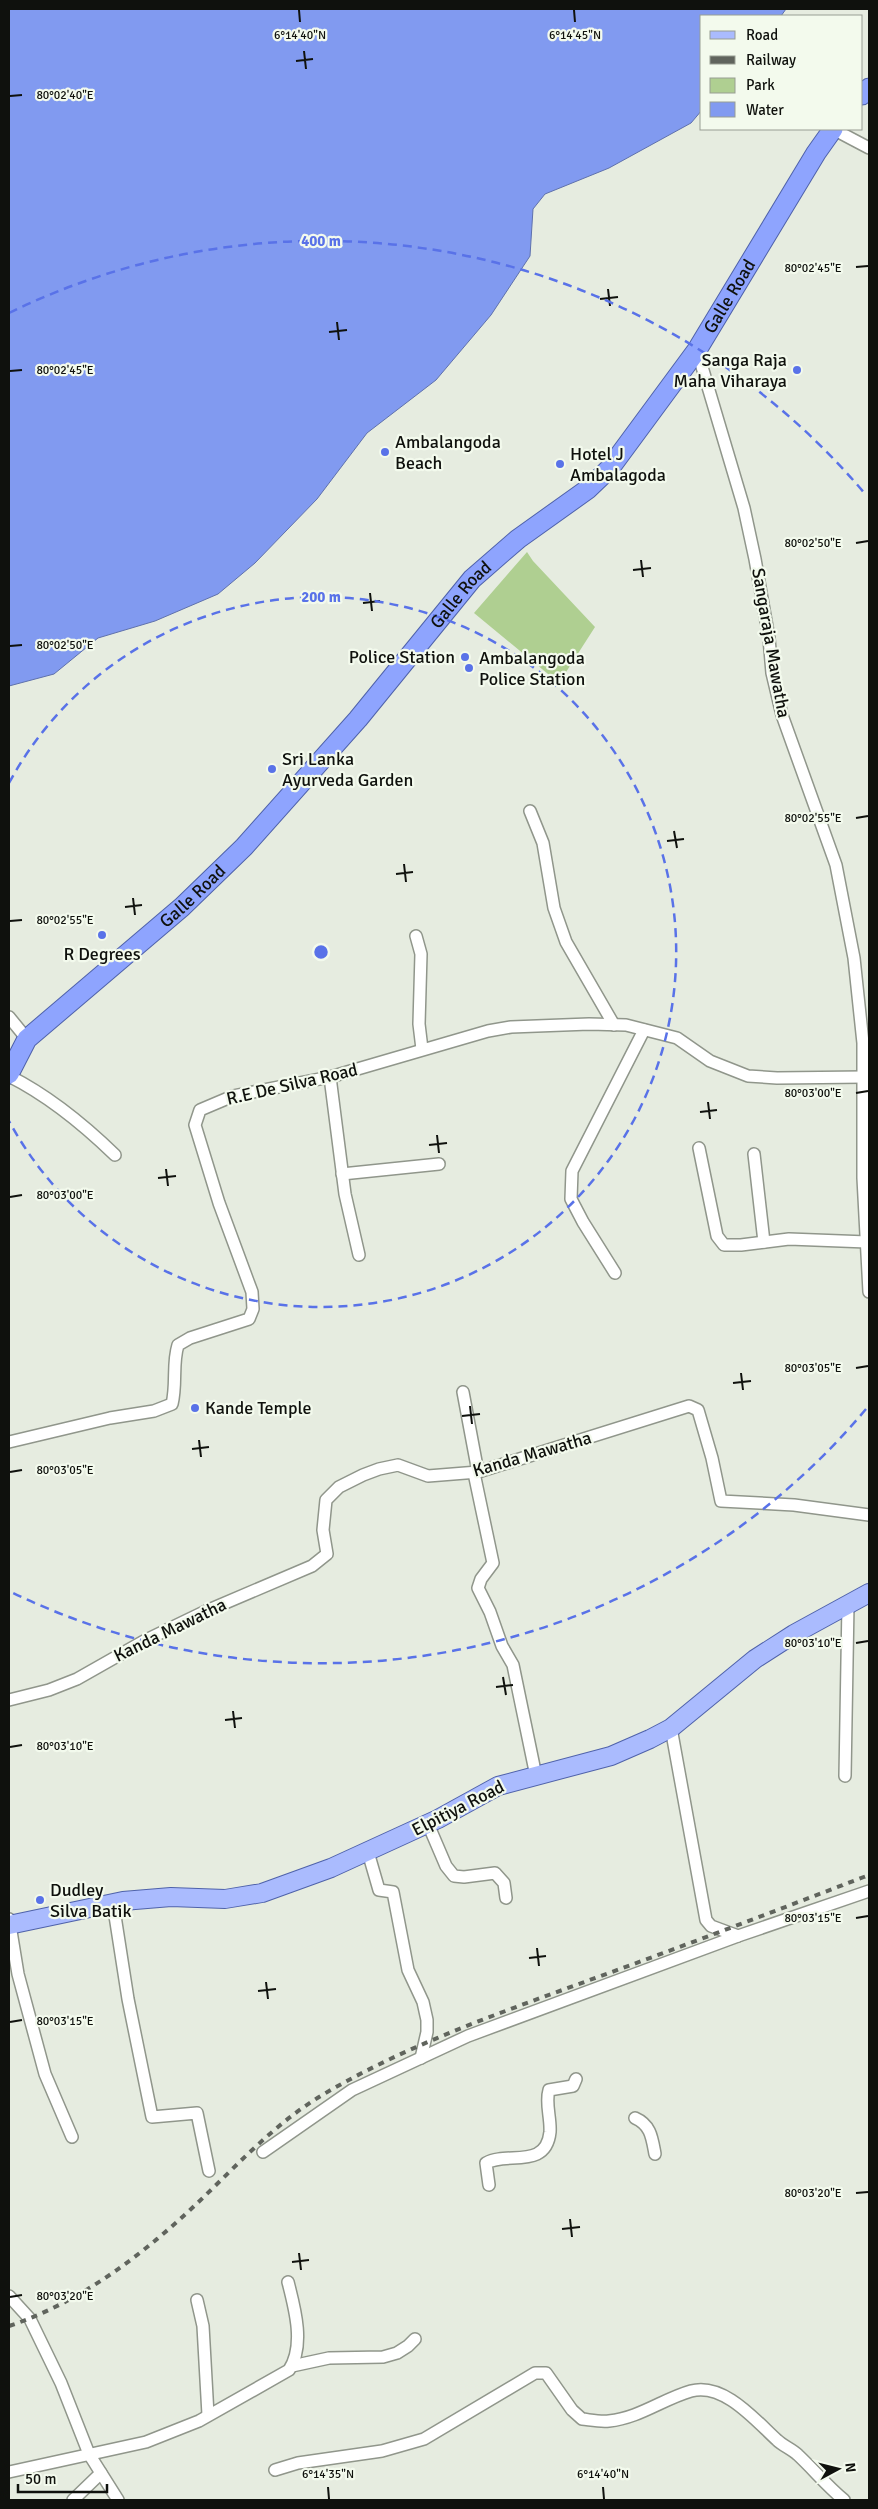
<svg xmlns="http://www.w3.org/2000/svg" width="878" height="2509" font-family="Signika,sans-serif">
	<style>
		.green { fill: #afcf91 }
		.water { fill: #819af0; stroke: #5f71ac }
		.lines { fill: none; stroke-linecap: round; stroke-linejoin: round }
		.minor-casing { stroke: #90968b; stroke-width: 14 }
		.primary-casing { stroke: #4f62aa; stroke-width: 20 }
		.trunk-casing { stroke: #4f62aa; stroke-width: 21 }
		.minor { stroke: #fff; stroke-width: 11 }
		.primary { stroke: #aabbfe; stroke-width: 18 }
		.trunk { stroke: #8ea4fe; stroke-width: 19 }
		.rail { stroke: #60645d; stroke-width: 4; stroke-dasharray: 6 6; stroke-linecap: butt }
		.ticks { fill: none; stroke: #0f110d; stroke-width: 2 }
		.ring { fill: none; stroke: #5972e8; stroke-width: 2.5; stroke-dasharray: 9 6 }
		.poi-dot { fill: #5972e8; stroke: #f3faed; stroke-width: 2 }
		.labels { text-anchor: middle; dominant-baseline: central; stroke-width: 4.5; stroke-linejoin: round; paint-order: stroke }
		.street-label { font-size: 18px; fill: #0f110d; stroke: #f3faed }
		.poi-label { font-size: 18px; fill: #0f110d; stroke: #f3faed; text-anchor: start }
		.ticks-label { font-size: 12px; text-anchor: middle; fill: #0f110d; stroke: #f3faed; stroke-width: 4.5; stroke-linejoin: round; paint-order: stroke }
		.centre { fill: #5972e8; stroke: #f3faed; stroke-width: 2.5 }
		.ring-label { font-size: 15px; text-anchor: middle; font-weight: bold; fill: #5972e8; stroke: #f3faed; stroke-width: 4.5; stroke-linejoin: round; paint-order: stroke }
	</style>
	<rect width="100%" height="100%" fill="#e6ece0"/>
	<polygon class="green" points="527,552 533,561 595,627 559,683 474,613"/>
	<polygon class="water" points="9,9 786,9 781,16 702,16 702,110 691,123 609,168 545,194 533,209 530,256 491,315 436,380 367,433 317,499 255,563 218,594 155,621 98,638 54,674 9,686"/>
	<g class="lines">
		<defs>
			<g id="minor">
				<polyline points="833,129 869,148"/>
				<polyline points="697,350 744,508 755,559 769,638 772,673 782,715 836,865 854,958 863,1043 863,1178 869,1292"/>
				<polyline points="530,811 543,843 554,908 566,942 614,1025"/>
				<polyline points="416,936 421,954 419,1024 422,1049"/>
				<polyline points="9,1017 27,1039"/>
				<path d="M9,1076C49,1096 82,1123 115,1155"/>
				<polyline points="330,1077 345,1194 359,1255"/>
				<polyline points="699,1148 717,1236 724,1245 741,1245 789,1239 867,1242"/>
				<polyline points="754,1154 764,1242"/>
				<polyline points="342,1174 439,1164"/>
				<polyline points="615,1273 583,1222 571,1199 572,1171 644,1030"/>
				<polyline points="463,1392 478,1472"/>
				<path d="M9,1442L110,1418L154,1411L172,1404C177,1384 172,1364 178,1345L190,1338L249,1319L253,1309L252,1292L219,1203L195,1125L200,1110L233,1096L330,1077L488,1031L511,1027L589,1024L626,1025L677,1038L710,1061L748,1076L777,1078L864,1077"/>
				<polyline points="474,1473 493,1563 481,1579 478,1588 490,1612 502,1646 513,1665 536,1776"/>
				<polyline points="9,1700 49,1690 77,1679 144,1641 204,1612 312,1566 327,1554 323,1530 326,1500 339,1487 363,1475 379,1469 398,1465 428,1476 478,1472 689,1406 698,1410 712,1458 721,1501 794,1505 869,1515"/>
				<polyline points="671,1728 706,1920 711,1926 738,1936"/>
				<polyline points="845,1776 848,1604"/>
				<polyline points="428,1824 446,1866 454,1876 464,1877 495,1873 504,1883 506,1898"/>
				<polyline points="368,1852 379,1890 393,1892 408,1970 423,2002 427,2020 427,2032 421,2058"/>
				<polyline points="113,1903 128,1999 152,2117 197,2113 209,2171"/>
				<polyline points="9,1919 18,1974 45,2074 72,2137"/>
				<path d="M635,2118C651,2125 652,2138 655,2154"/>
				<polyline points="263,2152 352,2090 468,2036 738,1936 869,1891"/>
				<path d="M489,2185L486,2163C507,2151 546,2170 550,2132C551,2118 545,2103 549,2090L573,2086L576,2079"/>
				<polyline points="9,2296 30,2319 61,2383 89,2454 118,2500"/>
				<polyline points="197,2300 203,2326 208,2415"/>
				<polyline points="292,2366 329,2358 383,2357 397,2353 408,2346 415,2339"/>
				<path d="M275,2470L298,2463L382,2451L424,2439L535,2373H546L572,2410L582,2419C591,2420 600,2422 609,2421C639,2418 663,2399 691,2391C724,2382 756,2421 777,2440C783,2446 792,2449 798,2455C814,2470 827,2486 844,2500"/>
				<path d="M9,2472L146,2442L199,2421L289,2370C305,2346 295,2309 288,2282"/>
				<polyline points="73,2500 101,2473"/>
			</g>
			<polyline id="primary" points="9,1925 123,1901 171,1897 225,1899 262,1893 331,1868 438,1819 498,1786 611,1756 650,1739 671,1728 755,1659 794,1634 869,1593"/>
			<g id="trunk">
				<polyline points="862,95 869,88"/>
				<path id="s1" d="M9,1074L27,1039L182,907L244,847L358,719L472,579L518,539L588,489L610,468L697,350L816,153L833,129"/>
			</g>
		</defs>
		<use href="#minor" class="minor-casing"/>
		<use href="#primary" class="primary-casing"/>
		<use href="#trunk" class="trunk-casing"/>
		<use href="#minor" class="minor"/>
		<use href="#primary" class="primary"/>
		<use href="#trunk" class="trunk"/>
		<path class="rail" d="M9,2326C78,2303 137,2259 190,2210C233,2170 273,2124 324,2094C407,2045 497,2014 587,1981C681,1947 775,1911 869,1875"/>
	</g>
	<path class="ticks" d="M299,10L300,22M574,10L575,22M304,51L306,69M296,61L313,59M10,96L22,95M856,267L868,266M608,289L610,306M600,299L618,297M337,322L339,340M329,332L347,330M10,371L22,370M856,543L868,541M641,560L643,577M633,570L651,568M370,593L372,611M363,603L380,601M10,646L22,645M856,818L868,816M674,831L677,848M667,841L684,839M404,864L406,882M396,874L413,872M133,898L135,915M125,907L142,905M10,921L22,920M856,1093L868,1091M708,1102L710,1119M700,1112L717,1110M437,1135L439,1153M429,1145L447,1143M166,1169L168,1186M158,1178L176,1176M10,1197L22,1195M856,1368L868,1366M741,1373L743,1390M733,1383L751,1381M470,1406L472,1424M462,1416L480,1414M199,1440L201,1457M192,1449L209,1447M10,1472L22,1470M856,1643L868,1641M503,1677L506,1695M496,1687L513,1685M233,1711L235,1728M225,1720L242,1718M10,1747L22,1745M856,1918L868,1916M537,1948L539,1966M529,1958L546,1956M266,1982L268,1999M258,1991L276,1989M10,2022L22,2020M856,2193L868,2192M570,2219L572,2237M562,2229L580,2227M299,2253L301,2270M292,2262L309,2260M10,2297L22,2295M328,2487L329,2499M603,2487L604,2499"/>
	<g class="ring">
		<path d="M9 783A355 355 0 1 1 9 1121"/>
		<path d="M866 1409A711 711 0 0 1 9 1591M9 313A711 711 0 0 1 866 495"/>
	</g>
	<g class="poi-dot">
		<circle cx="797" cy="370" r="5"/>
		<circle cx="385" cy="452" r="5"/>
		<circle cx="560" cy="464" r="5"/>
		<circle cx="465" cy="657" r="5"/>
		<circle cx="469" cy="668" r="5"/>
		<circle cx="272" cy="769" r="5"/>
		<circle cx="102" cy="935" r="5"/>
		<circle cx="195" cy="1408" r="5"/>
		<circle cx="40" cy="1900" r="5"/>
	</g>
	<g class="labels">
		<g class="street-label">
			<text stroke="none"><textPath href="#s1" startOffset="1068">Galle Road</textPath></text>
			<text stroke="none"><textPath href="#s1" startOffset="662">Galle Road</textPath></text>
			<text transform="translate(771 643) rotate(80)">Sangaraja Mawatha</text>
			<text stroke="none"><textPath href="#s1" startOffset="258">Galle Road</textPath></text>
			<text transform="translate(292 1084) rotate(-13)">R.E De Silva Road</text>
			<text transform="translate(532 1454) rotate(-16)">Kanda Mawatha</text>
			<text transform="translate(170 1630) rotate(-26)">Kanda Mawatha</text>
			<text transform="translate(458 1808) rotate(-27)">Elpitiya Road</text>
		</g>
		<g class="poi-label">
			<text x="787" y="360" text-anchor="end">Sanga Raja<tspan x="787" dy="21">Maha Viharaya</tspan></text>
			<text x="395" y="442">Ambalangoda<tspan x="395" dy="21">Beach</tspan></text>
			<text x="570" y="454">Hotel J<tspan x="570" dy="21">Ambalagoda</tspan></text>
			<text x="455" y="657" text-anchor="end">Police Station</text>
			<text x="479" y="658">Ambalangoda<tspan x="479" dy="21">Police Station</tspan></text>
			<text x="282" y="759">Sri Lanka<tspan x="282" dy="21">Ayurveda Garden</tspan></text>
			<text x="102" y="954" text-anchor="middle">R Degrees</text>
			<text x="205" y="1408">Kande Temple</text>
			<text x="50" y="1890">Dudley<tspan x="50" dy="21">Silva Batik</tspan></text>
		</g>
	</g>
	<g class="ticks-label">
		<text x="300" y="39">6°14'40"N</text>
		<text x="575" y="39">6°14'45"N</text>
		<text x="65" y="99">80°02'40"E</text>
		<text x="813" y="272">80°02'45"E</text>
		<text x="65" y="374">80°02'45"E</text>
		<text x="813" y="547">80°02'50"E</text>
		<text x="65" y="649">80°02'50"E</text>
		<text x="813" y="822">80°02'55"E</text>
		<text x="65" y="924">80°02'55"E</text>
		<text x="813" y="1097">80°03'00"E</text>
		<text x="65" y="1199">80°03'00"E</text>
		<text x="813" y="1372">80°03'05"E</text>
		<text x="65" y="1474">80°03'05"E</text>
		<text x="813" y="1647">80°03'10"E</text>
		<text x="65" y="1750">80°03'10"E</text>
		<text x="813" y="1922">80°03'15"E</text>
		<text x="65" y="2025">80°03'15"E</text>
		<text x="813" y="2197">80°03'20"E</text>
		<text x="65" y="2300">80°03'20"E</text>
		<text x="328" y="2478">6°14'35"N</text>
		<text x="603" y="2478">6°14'40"N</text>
	</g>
	<circle cx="321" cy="952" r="8" class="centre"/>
	<g class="ring-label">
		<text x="321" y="246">400 m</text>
		<text x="321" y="602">200 m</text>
	</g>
	<rect width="878" height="2509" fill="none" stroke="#0f110d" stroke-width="20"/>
	<rect x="700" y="15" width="162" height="115" fill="#f3faed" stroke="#989d93"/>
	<rect x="710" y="31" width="25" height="8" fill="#aabbfe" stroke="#989d93"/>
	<text x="746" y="40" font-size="15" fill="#0f110d">Road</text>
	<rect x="710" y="56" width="25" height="8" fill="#60645d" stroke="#989d93"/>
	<text x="746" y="65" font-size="15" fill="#0f110d">Railway</text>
	<rect x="710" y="78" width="25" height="15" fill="#afcf91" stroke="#989d93"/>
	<text x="746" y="90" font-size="15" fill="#0f110d">Park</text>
	<rect x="710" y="102" width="25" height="15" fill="#819af0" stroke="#989d93"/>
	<text x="746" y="115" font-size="15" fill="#0f110d">Water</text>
	<g transform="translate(838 2469) rotate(83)" stroke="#f3faed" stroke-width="4" paint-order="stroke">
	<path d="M0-4L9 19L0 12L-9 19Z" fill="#0f110d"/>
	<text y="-8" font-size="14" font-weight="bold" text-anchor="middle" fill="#0f110d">N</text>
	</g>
	<path d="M18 2484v8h89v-8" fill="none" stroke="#0f110d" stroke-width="2.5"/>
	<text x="25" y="2484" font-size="15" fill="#0f110d" stroke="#f3faed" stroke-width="4" paint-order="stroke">50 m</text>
</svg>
